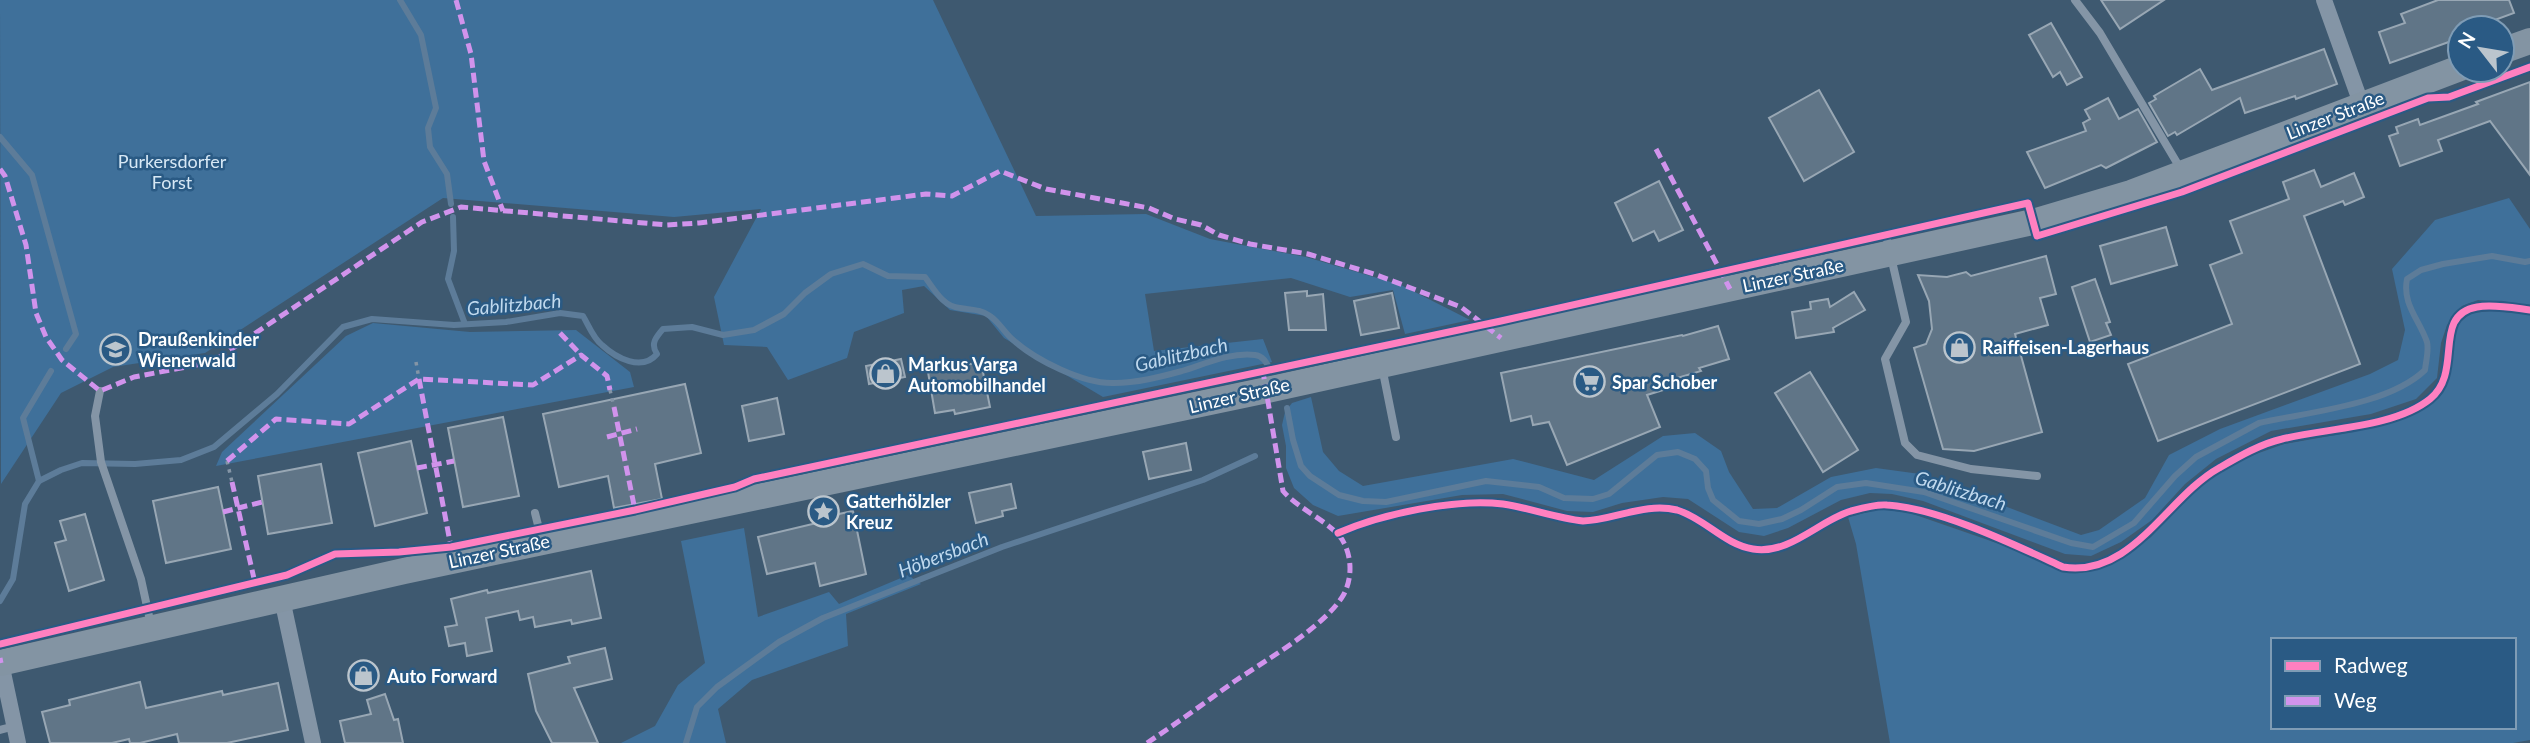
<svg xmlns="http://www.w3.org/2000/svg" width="2530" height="743" font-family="Lato,sans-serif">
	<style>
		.green { fill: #3f709a; fill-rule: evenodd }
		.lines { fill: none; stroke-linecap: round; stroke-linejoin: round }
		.stream { stroke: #5d7c99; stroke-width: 6 }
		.building { fill: #607587; stroke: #98a7b4; stroke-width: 2 }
		.path { stroke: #8495a6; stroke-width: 3.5; stroke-dasharray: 3.5 5; stroke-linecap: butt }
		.lane { stroke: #8495a6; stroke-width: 8 }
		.street { stroke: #8495a6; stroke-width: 16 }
		.primary { stroke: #8394a3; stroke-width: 26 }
		.quiet { stroke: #d193ec; stroke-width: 5; stroke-dasharray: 10 5; stroke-linecap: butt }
		.cycleway-casing { stroke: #2a5a84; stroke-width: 11 }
		.cycleway { stroke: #ff80c0; stroke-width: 7 }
		.labels { text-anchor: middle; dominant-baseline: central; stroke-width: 5; stroke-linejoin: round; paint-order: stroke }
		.street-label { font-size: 18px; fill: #fff; stroke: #2a5a84 }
		.park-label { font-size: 18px; fill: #d7e8f5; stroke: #2a5a84 }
		.poi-label { font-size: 18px; font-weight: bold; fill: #fff; stroke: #2a5a84; text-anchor: start }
		.water-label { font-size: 19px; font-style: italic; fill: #c0d9ee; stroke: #2a5a84 }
	</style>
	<rect width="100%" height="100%" fill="#3e5970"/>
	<g class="green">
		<polygon points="0,0 933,0 1036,216 1146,214 1210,239 1306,257 1401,285 1470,320 1405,334 1393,290 1350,297 1291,278 1145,294 1154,351 1263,339 1272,362 1103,397 1004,338 986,316 950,310 924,286 902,290 904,313 854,332 847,358 788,380 767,347 724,345 714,297 761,209 674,217 443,198 205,353 113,367 61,393 1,484"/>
		<polygon points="2509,198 2530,229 2530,305 2478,300 2462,306 2447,325 2441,343 2437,378 2416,399 2371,414 2271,431 2216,459 2185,484 2152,520 2121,542 2091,556 2065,554 1923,501 1892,494 1870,493 1841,500 1788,528 1764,536 1739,532 1688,499 1663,497 1622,503 1593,512 1567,511 1503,494 1462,495 1338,516 1313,505 1294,488 1286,468 1286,446 1282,425 1285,412 1292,403 1311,397 1323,452 1339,471 1363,486 1513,459 1594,480 1663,436 1695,433 1721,451 1729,472 1753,509 1777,508 1831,477 1876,468 1920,474 2081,535 2099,530 2145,498 2169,455 2220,429 2370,374 2398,360 2405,330 2392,269 2435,220"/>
		<path d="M2492,311L2530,314V740L2513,743H1890L1856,544L1848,517L1880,509L1910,513L2011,548L2061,571L2080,573L2100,568L2120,558L2151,537L2192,492L2221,470L2256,454L2284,444L2352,432L2394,421L2420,411L2437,399L2449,380L2453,335L2458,324L2471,313ZM2273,640H2514V727H2273Z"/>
		<polygon points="373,323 470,332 576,330 630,372 634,387 216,466 222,452 346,336"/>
		<polygon points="744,528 758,617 829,592 839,604 908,575 921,584 846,614 848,646 752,680 718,709 726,743 621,743 655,726 678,685 705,663 681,541"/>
	</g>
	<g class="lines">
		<g class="stream">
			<polyline points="400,0 421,35 436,108 428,128 430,147 447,174 451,204"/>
			<polyline points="0,137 32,175 76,334 66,349"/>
			<polyline points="453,217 454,251 448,279 465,324"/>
			<path d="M1287,408L1293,440L1301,466L1310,476L1339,495L1363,501L1386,502L1486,481L1539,487L1564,498L1593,499L1609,494L1657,455L1678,452L1695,459L1706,471L1708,488L1713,500L1739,521L1759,524L1782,519L1801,510L1837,487L1866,483L1924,492L2071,543L2093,547L2134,523L2175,476L2196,457L2259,423C2308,412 2389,405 2425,370C2426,361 2429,350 2427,342C2419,319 2402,304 2407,279L2421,270L2443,264L2492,256L2525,262L2530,261"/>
			<polyline points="39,481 23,418 51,371"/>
			<path d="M0,601L13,579L25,504L39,481L61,470L82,463L135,464L181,460L214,447L277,394L343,327L372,319L454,325L506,322L560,313L583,316C589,326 593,338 602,345C616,358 642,372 657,354C650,344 656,337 663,329L692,327L723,335L754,330L784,314L805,293L831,274L863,264L888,276L925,277C934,289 943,307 960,308C971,310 980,309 990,316C999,322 1004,332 1012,339C1035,360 1083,384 1114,383C1137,383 1160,377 1182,371C1205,364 1230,352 1255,355C1263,356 1266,362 1270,369"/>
			<polyline points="686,743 697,707 717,687 779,642 823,618 1002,547 1203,480 1255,456"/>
		</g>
	</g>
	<g class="building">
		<polygon points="2101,0 2164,0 2120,29"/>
		<polygon points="2438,0 2509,0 2514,13 2473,28 2460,28 2460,38 2390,63 2379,32 2405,23 2401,14"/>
		<polygon points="2051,23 2082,77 2067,85 2060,72 2053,77 2029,35"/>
		<polygon points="2324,49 2337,84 2296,99 2295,96 2245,113 2240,98 2177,135 2175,132 2168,136 2149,103 2156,99 2154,96 2200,69 2212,90"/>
		<polygon points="2530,82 2530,175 2490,121 2438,140 2442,151 2400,166 2389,136 2398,133 2396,127 2418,119 2420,125 2478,104 2476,102"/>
		<polygon points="1819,90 1854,152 1804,181 1769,118"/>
		<polygon points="2108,98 2119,119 2138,109 2157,142 2106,168 2101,165 2045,188 2027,152 2086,131 2083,123 2090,119 2085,110"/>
		<polygon points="2314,170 2321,187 2354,173 2364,197 2345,205 2343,201 2304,216 2360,364 2158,441 2128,364 2232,324 2210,265 2242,253 2230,221 2289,199 2283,182"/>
		<polygon points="1659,181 1683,230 1659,241 1654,231 1633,241 1615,203"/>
		<polygon points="2166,227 2177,265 2111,284 2100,246"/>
		<polygon points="2046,256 2056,294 2040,298 2048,325 2015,334 2042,432 1974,451 1943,449 1914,348 1926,344 1932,329 1929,301 1918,275 1947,277 1966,272 1971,276"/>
		<polygon points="2095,279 2110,322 2106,323 2111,335 2090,342 2072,287"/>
		<polygon points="1307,291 1307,296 1323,294 1326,330 1289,330 1285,293"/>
		<polygon points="1854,292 1865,310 1833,328 1834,332 1796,338 1792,312 1811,309 1810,302 1828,299 1830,307"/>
		<polygon points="1392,293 1399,328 1361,335 1354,301"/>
		<polygon points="1718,326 1729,359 1699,368 1701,371 1674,379 1676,386 1647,395 1660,427 1567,465 1549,422 1533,425 1531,416 1511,421 1501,373 1682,335 1683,336"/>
		<polygon points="901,359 905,377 869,384 866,366"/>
		<polygon points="981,362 990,407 955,414 954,410 935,413 928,372"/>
		<polygon points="1810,372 1858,450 1823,472 1775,393"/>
		<polygon points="685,384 701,453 655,464 662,499 614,508 608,476 559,487 543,414"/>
		<polygon points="777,398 784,434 749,441 742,406"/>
		<polygon points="503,417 519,496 463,507 448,428"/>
		<polygon points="411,441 427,513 375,526 358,453"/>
		<polygon points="1186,443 1191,470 1149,479 1143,452"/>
		<polygon points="321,464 332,523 268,534 258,476"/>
		<polygon points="1011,484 1016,508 1002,511 1003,516 976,523 969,493"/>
		<polygon points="218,487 231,549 166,563 153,501"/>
		<polygon points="853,511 866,574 820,586 815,563 767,574 758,537 821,522 820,518"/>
		<polygon points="85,514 104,580 69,591 55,543 66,540 60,521"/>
		<polygon points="591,571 601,618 572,624 571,620 535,627 533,617 520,620 518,611 486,618 492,651 467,656 465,643 449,646 445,627 457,625 451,599 487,590 488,593"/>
		<polygon points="605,648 612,679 574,688 598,743 552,743 536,711 528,674 570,663 568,657"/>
		<polygon points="140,682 146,708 222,691 223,695 278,683 288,730 227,743 179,743 177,734 140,743 130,743 129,739 112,743 50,743 42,712 70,705 69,700"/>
		<polygon points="385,694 394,720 398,719 403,743 345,743 340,721 371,714 367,700"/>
	</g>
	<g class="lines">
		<g class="path">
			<polyline points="416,362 419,379"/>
			<polyline points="610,390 614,407"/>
			<polyline points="227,461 232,482"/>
		</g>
		<g class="lane">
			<polyline points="2075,0 2100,33 2183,173 2189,189"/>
			<polyline points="1886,235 1906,322 1885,359 1905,443 1917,455 1971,469 2037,476"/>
			<polyline points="1382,367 1396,437"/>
			<polyline points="100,391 95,416 101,462 141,579 151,625"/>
			<polyline points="535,513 541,537"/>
			<polyline points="0,730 15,726"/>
		</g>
		<g class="street">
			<polyline points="2324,0 2362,106"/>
			<polyline points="282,599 313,743"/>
			<polyline points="1,663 18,743"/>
		</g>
		<g class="primary">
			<polyline points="2502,51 2530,41"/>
			<polyline points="0,663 404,571 1267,390 2033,222 2131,193 2460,68"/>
		</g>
		<g class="quiet">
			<polyline points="456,0 471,54 484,161 503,211"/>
			<polyline points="1656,149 1730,289"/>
			<polyline points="0,169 5,176 26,245 36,313 46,337 62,360 100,391 134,377 212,362 422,222 461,207 667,225 699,223 926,194 952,196 1000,171 1046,189 1149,208 1175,219 1201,225 1219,235 1250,244 1308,254 1374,274 1461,307 1501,338"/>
			<polyline points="560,333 581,355"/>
			<polyline points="419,379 451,547"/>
			<polyline points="614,407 635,510"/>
			<polyline points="607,437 637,429"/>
			<polyline points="227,461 276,419 349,424 419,379 533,385 581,355 607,376 610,390"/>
			<polyline points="417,468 454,461"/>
			<polyline points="232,482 255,583"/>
			<polyline points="223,512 262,502"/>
			<polyline points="0,658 1,663"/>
			<path d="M1147,743C1177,723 1206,702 1235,681C1266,660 1326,626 1344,594C1352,578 1352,559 1344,543C1335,524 1299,510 1283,491L1263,372"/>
		</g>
		<defs>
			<g id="cycleway">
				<path d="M1338,533C1382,514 1456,498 1503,504C1530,508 1556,518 1583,521C1615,520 1645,502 1677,510C1704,518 1725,545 1753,549C1790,555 1818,521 1851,511C1862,508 1876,504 1887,505C1939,508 2015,545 2063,567C2132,578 2167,497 2219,468C2238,457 2260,444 2282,439C2325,428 2394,428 2430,399C2464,372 2431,315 2477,307C2493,304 2514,308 2530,310"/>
				<polyline points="0,644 287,575 335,554 399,552 451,547 635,510 735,487 754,479 1501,321 2028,203 2037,236 2182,192 2428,98 2449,97 2530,67"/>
			</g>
		</defs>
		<use href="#cycleway" class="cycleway-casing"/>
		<use href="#cycleway" class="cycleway"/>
	</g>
	<defs>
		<symbol id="shop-ring" viewBox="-11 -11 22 22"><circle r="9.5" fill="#2a5a84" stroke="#bbc5cd" stroke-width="1.5"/><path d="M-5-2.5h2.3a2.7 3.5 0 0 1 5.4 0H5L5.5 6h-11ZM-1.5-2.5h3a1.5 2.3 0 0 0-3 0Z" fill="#bbc5cd"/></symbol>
		<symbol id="school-ring" viewBox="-11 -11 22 22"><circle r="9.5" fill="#2a5a84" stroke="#bbc5cd" stroke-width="1.5"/><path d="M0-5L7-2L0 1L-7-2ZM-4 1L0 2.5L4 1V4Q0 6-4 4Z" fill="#bbc5cd"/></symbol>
		<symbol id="supermarket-ring" viewBox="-11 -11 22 22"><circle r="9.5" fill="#2a5a84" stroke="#bbc5cd" stroke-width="1.5"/><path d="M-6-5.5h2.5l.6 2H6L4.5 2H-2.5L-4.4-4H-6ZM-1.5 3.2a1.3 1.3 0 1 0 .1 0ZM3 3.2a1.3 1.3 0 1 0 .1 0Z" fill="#bbc5cd"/></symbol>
		<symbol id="sight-ring" viewBox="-11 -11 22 22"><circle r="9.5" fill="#2a5a84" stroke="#bbc5cd" stroke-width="1.5"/><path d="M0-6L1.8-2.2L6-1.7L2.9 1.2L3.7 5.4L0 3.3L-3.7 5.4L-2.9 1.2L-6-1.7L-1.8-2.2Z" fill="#bbc5cd"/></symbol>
	</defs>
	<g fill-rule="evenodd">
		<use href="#shop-ring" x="1942" y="330" width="35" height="35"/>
		<use href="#school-ring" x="98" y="332" width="35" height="35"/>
		<use href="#shop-ring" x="868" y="356" width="35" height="35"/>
		<use href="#supermarket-ring" x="1572" y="364" width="35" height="35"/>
		<use href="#sight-ring" x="806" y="494" width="35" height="35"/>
		<use href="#shop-ring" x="346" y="658" width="35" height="35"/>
	</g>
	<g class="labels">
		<g class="street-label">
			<text transform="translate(2335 115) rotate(-21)">Linzer Straße</text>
			<text transform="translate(1793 275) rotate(-12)">Linzer Straße</text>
			<text transform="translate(1239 395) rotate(-13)">Linzer Straße</text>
			<text transform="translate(499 551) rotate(-12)">Linzer Straße</text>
		</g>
		<g class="park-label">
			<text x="172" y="161">Purkersdorfer<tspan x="172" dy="21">Forst</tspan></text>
		</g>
		<g class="poi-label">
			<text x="138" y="339">Draußenkinder<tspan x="138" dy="21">Wienerwald</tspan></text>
			<text x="1982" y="347">Raiffeisen-Lagerhaus</text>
			<text x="908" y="364">Markus Varga<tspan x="908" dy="21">Automobilhandel</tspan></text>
			<text x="1612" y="382">Spar Schober</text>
			<text x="846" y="501">Gatterhölzler<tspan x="846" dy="21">Kreuz</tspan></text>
			<text x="387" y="676">Auto Forward</text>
		</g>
		<g class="water-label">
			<text transform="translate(514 304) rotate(-5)">Gablitzbach</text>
			<text transform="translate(1181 354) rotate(-13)">Gablitzbach</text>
			<text transform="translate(1961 490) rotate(17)">Gablitzbach</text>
			<text transform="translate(943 554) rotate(-21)">Höbersbach</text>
		</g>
	</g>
	<rect x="2271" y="638" width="245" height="91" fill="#2a5a84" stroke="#7f9cb5" stroke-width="2"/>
	<rect x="2285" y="661" width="35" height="10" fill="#ff80c0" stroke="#7f9cb5" stroke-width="2"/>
	<text x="2334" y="673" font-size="21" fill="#ffffff">Radweg</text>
	<rect x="2285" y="696" width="35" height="10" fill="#d193ec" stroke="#7f9cb5" stroke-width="2"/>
	<text x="2334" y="708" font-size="21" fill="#ffffff">Weg</text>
	<g transform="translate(2481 49) rotate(301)"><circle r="33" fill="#2a5a84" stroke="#7f9cb5" stroke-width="2"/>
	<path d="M0-5L12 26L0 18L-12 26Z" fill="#bbc5cd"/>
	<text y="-10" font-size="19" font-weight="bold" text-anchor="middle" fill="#ffffff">N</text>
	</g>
</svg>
